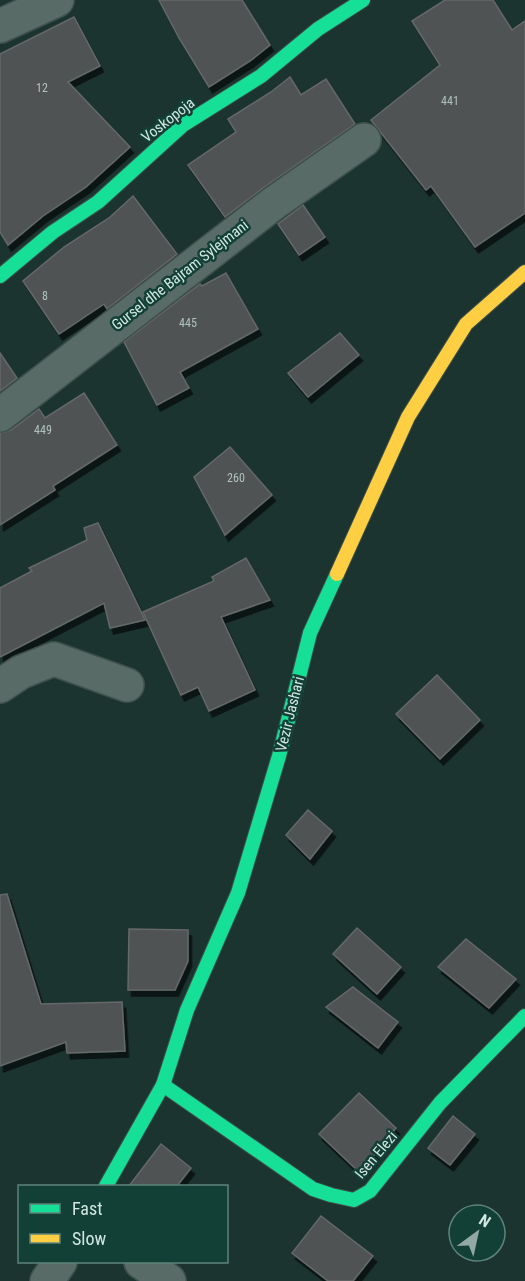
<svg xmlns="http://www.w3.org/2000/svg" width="525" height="1281" font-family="'Roboto Condensed',sans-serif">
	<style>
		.building { fill: #4f5253; stroke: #656869; stroke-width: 1.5; filter: url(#shadow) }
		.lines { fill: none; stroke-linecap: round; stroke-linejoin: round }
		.street-casing { stroke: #3e504c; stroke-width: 36 }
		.fast-casing { stroke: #3e504c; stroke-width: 16 }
		.slow-casing { stroke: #3e504c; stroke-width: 16 }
		.street { stroke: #596b67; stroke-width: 33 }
		.fast { stroke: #16e098; stroke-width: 14 }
		.slow { stroke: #ffcf43; stroke-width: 14 }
		.labels { text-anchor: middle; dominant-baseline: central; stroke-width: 5; stroke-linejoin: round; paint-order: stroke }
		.number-label { font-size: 12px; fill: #b0c2be }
		.street-label { font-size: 15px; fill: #d1e8e1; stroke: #123f36 }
	</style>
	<defs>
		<filter id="shadow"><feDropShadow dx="3.5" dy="6" stdDeviation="0" flood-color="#0009"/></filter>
	</defs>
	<rect width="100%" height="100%" fill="#1c3430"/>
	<g class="building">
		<polygon points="159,0 242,0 270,45 250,61 209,87 179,38"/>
		<polygon points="445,0 493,0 512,30 525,21 525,213 475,247 431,186 426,190 371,120 440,65 412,21"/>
		<polygon points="74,17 100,66 68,82 130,147 86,187 43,216 8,245 0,232 0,54"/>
		<polygon points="290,77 301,95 326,79 355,124 263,188 225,217 188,165 236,132 228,119 271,92"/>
		<polygon points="133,196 177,254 107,309 104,304 59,334 23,281 64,247 109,218"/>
		<polygon points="303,205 325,237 299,255 278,224"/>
		<polygon points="226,273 258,329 180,372 189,388 157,405 124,342 200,284 202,286"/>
		<polygon points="340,333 359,355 308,397 288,373"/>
		<polygon points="0,353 17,378 0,391"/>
		<polygon points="84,393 117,445 53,486 55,490 0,525 0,433 11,430 39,409 45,418"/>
		<polygon points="230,447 272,495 225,535 194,477"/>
		<polygon points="98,523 145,620 110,628 104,603 0,657 0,588 32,571 29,568 87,540 84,528"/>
		<polygon points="246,558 270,600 221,617 255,690 209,711 198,687 181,695 143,612 214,581 212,577"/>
		<polygon points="437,675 480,720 440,759 396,714"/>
		<polygon points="308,810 332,831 310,859 286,835"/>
		<polygon points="7,894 41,1004 122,1002 125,1051 67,1053 66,1042 0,1066 0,895"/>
		<polygon points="357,928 401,967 377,994 333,954"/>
		<polygon points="129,929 188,930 188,961 175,990 128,990"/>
		<polygon points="466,939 516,979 489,1008 438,967"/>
		<polygon points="353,987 398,1022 378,1048 326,1007"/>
		<polygon points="359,1093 396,1128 360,1173 319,1134"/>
		<polygon points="453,1116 475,1134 450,1165 428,1148"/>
		<polygon points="161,1144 191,1168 177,1186 129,1186"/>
		<polygon points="321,1216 373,1256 353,1281 328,1281 292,1253"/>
	</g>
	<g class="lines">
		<defs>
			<g id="street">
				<polyline points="0,26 57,0"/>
				<polyline points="0,415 274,203 364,140"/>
				<polyline points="0,686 21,672 54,659 127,685"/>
				<polyline points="141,1262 169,1281"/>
				<polyline points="47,1281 60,1262"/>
			</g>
			<g id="fast">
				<polyline points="0,276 53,232 98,202 183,125 261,76 318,29 363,0"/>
				<polyline points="163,1085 313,1189 331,1195 354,1200 370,1191 440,1103 525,1016"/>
				<polyline points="106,1186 163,1085 187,1010 238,893 279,756 310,633 337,574"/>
			</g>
			<polyline id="slow" points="337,574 408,417 466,324 525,272"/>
		</defs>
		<use href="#street" class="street-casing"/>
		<use href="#fast" class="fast-casing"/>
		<use href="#slow" class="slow-casing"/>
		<use href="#street" class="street"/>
		<use href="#fast" class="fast"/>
		<use href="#slow" class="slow"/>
	</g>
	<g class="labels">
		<g class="number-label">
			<text x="42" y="88">12</text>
			<text x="450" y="101">441</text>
			<text x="45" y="296">8</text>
			<text x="188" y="323">445</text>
			<text x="43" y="430">449</text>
			<text x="236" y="478">260</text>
		</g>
		<g class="street-label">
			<text transform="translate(168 120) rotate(-38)">Voskopoja</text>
			<text transform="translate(180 275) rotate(-38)">Gursel dhe Bajram Sylejmani</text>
			<text transform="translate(290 714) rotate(-76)">Vezir Jashari</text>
			<text transform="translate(376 1155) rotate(-50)">Isen Elezi</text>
		</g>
	</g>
	<rect x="18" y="1185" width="210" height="78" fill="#123f36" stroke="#5e837a" stroke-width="1.5"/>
	<rect x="30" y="1204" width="30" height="9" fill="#16e098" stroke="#5e837a" stroke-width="1.5"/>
	<text x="72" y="1215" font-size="18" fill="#d1e8e1">Fast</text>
	<rect x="30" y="1234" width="30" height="9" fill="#ffcf43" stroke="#5e837a" stroke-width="1.5"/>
	<text x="72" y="1245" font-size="18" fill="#d1e8e1">Slow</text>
	<g transform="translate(477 1233) rotate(33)"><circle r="28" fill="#123f36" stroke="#5e837a" stroke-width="1.5"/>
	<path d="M0-4.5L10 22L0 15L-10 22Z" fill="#92a9a3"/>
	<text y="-9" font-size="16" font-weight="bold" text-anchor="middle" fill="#d1e8e1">N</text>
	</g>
</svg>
